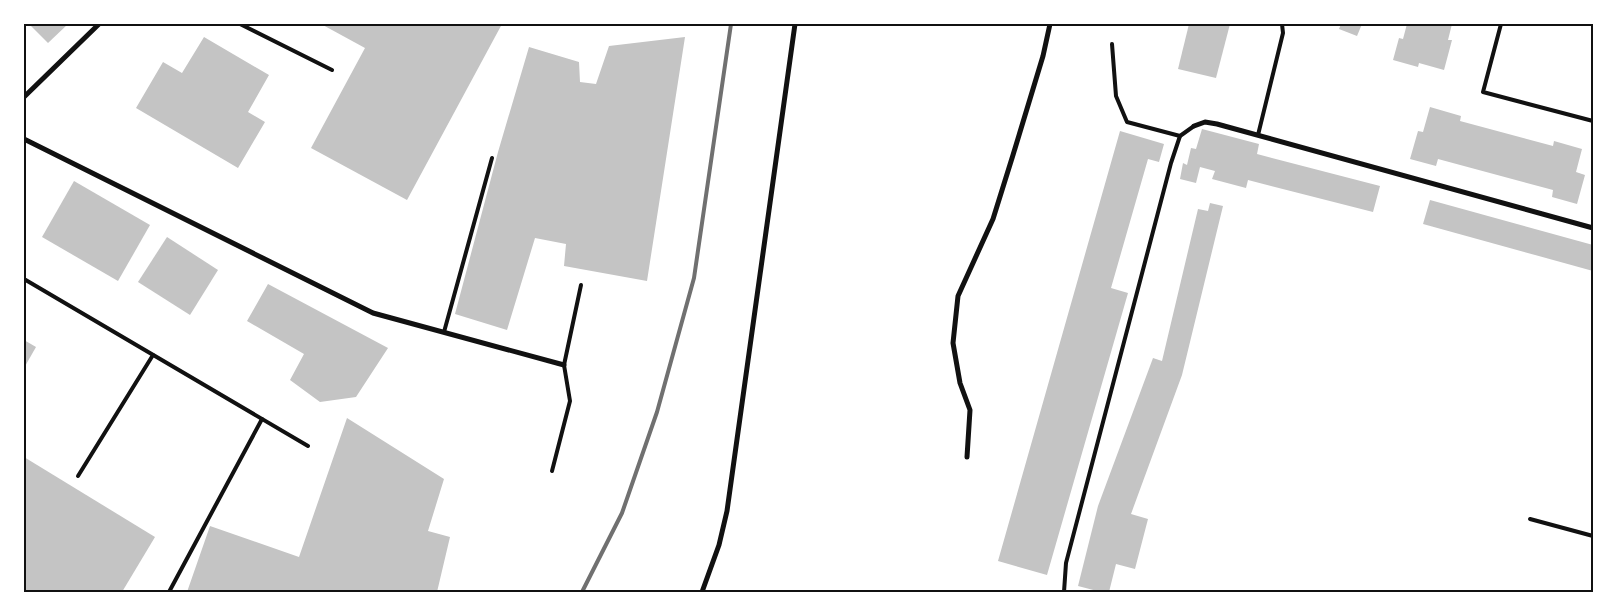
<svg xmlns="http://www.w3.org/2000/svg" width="1617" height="616" font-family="'Asap Condensed',sans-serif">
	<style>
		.building { fill: #c4c4c4 }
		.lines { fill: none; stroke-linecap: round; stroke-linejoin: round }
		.service { stroke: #111; stroke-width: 4 }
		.minor { stroke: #111; stroke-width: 5 }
		.rail { stroke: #707070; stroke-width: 4 }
		.neatline { fill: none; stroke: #111; stroke-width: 2 }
	</style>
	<rect width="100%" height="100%" fill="#fff"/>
	<g class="building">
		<polygon points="29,24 68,24 48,43"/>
		<polygon points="321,24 502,24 407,200 311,148 365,48"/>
		<polygon points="1189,24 1230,24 1216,78 1178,69"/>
		<polygon points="1341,24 1362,24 1357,36 1339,29"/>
		<polygon points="1407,24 1452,24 1448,40 1452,40 1444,70 1419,63 1418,67 1393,60 1399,38 1403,39"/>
		<polygon points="204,37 269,75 248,112 265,122 238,168 136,108 163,62 182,73"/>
		<polygon points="685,37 647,281 564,266 566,244 535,238 507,330 455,314 498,152 529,47 579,62 580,82 596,84 609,46"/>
		<polygon points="1430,107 1461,116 1460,121 1553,146 1554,141 1582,149 1576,172 1585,175 1577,204 1552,197 1553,190 1438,159 1436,166 1410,159 1418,131 1423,132"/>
		<polygon points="1202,129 1259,144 1257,154 1380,186 1373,212 1248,180 1246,188 1212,179 1215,171 1200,167 1196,183 1180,179 1183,163 1187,165 1191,148 1196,149"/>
		<polygon points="1120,131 1164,144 1159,162 1148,159 1111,288 1128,293 1047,575 998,561"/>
		<polygon points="74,181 150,225 118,281 42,237"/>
		<polygon points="1430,200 1593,245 1593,271 1423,224"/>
		<polygon points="1210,203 1223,206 1182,375 1131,514 1148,519 1135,569 1116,564 1109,592 1101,592 1078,586 1098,506 1153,358 1162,361 1198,209 1208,211"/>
		<polygon points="167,237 218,270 190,315 138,282"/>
		<polygon points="268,284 388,348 356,397 320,402 290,380 304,354 247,321"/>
		<polygon points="24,340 36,347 24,368"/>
		<polygon points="347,418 444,479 428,531 450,537 437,592 187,592 210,526 299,557"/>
		<polygon points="24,457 155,537 122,592 24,592"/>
	</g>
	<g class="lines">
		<g class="service">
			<polyline points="240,24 332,70"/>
			<polyline points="1501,24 1483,92 1593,121"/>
			<polyline points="1112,44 1116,96 1127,122 1180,136"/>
			<polyline points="1258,135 1283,33 1282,24"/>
			<polyline points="24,279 308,446"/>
			<polyline points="444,332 492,158"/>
			<polyline points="552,471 570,401 564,365 581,285"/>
			<polyline points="78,476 153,355"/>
			<polyline points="1530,519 1593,536"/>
			<polyline points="169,592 262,419"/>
			<polyline points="1064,592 1066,563 1171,163 1180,136 1194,126"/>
		</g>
		<g class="minor">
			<polyline points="24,97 99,24"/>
			<polyline points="1194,126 1205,122 1217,124 1593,228"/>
			<polyline points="24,139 373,313 564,365"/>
			<polyline points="967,457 970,410 960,383 953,343 958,296 993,219 1013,155 1043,56 1050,24"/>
			<polyline points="702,592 719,545 727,511 795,24"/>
		</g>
		<polyline class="rail" points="582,592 622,513 657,412 694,278 731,24"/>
	</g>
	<rect width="1617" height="616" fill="none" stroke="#ffffff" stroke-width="50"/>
	<rect x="25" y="25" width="1567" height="566" class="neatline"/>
</svg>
